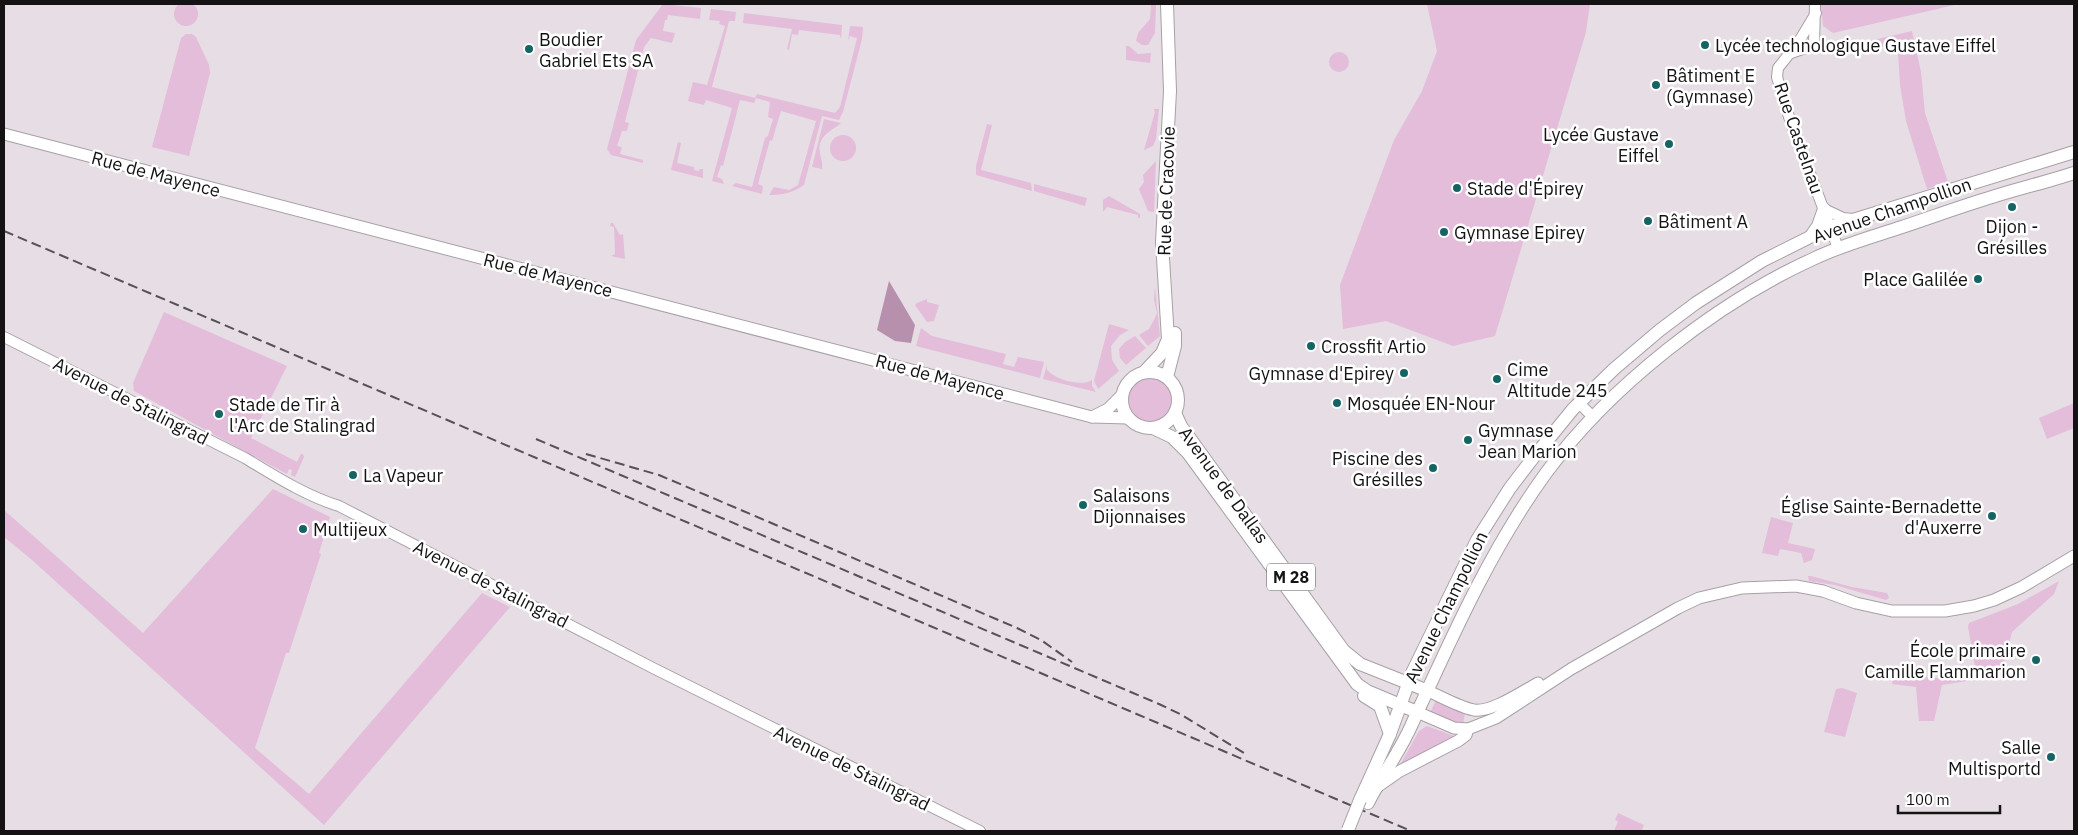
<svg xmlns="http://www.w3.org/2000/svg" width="2078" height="835" font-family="'IBM Plex Sans',sans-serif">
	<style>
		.green { fill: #e3bdda }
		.water { fill: #b690ad }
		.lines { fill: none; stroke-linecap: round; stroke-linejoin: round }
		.tertiary-casing { stroke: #a7a0a5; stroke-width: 12 }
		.secondary-casing { stroke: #a7a0a5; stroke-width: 13 }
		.primary-casing { stroke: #a7a0a5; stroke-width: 14 }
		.tertiary { stroke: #fff; stroke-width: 10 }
		.secondary { stroke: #fff; stroke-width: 11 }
		.primary { stroke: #fff; stroke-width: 12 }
		.rail { stroke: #555154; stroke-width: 2; stroke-dasharray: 10 5; stroke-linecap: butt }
		.primary-bridge-casing { stroke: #a7a0a5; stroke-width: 14; stroke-linecap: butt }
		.primary-bridge { stroke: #fff; stroke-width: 12 }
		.poi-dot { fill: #156464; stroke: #fff; stroke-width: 2 }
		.labels { text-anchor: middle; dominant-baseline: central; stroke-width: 5; stroke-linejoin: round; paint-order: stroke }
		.shield { fill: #fff; stroke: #5a595a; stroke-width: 1 }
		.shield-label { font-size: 16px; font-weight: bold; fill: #141213 }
		.poi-label { font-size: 18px; fill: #141213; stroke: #fff; text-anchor: start }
		.street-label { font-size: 18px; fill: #141213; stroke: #fff }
	</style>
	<rect width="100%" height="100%" fill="#e6dee4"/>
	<g class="green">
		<circle cx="186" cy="14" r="12"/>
		<polygon points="663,4 701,8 700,19 668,15 667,20 665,20 663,31 675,33 672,43 651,38 644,47 625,122 629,123 627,131 622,131 617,146 622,147 620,154 643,160 643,163 611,155 607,149 636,40"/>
		<polygon points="1151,4 1156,4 1155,33 1148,45 1142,45 1136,41 1138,33 1150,19"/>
		<polygon points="1427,4 1590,4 1586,32 1495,336 1453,346 1386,321 1343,329 1340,285 1394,140 1422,91 1437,51"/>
		<polygon points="1821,4 1959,4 1833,33 1823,26"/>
		<path d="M711,9L736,12L735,21H729L712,87L755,98L757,94L835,113L840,107L857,38L850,36L848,41L850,26L863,27L862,39L843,112L839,120L822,116L804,185C792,193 783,195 769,195L774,187L789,190L798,185L816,121L781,111L772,141L770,140L758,184L763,186L762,194L732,186L736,183L752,187L765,138L768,136L773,119L768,117L770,102L756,98L754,103L740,100L723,166L721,165L717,177L722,179L724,184L712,181L732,108L706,100L704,105L688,101L693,82L707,85L725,26L719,24L720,21L709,20Z"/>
		<polygon points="744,13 842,25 841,39 840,35 799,30 798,35 792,34 789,50 787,49 792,29 743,23"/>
		<polygon points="1912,31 1921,72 1925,113 1948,182 1927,189 1906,121 1900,85 1898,53 1869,41"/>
		<polygon points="186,34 192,34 196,37 209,65 210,73 189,156 152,147 181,38"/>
		<polygon points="1126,46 1129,46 1138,54 1151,53 1150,63 1126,60"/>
		<circle cx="1339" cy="62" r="10"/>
		<polygon points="1154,109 1159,109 1156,139 1153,146 1144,150 1155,112"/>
		<path d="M824,119L841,123C830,132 817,136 820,153C821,159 823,163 822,169L812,167Z"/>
		<polygon points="987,124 992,125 981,170 1031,183 1032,191 976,175 976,166"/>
		<circle cx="843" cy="148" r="13"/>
		<polygon points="678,142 681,143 677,163 694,167 694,170 699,171 700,169 703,169 703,178 671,170"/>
		<polygon points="1156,161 1154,212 1148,211 1139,189 1144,182 1143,175"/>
		<polygon points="1034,184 1087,198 1085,206 1034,191"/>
		<polygon points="1109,196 1140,214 1140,218 1138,218 1138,215 1107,207 1103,212 1103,200"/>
		<polygon points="611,223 613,223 620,235 623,234 625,259 611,256 615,254 614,227 610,226"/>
		<polygon points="1155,287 1160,336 1148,346 1139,335 1149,329 1155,318 1157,313 1154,300"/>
		<polygon points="927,299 927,302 939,305 934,321 927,322 915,305 917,303"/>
		<polygon points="164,312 287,366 251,438 297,462 301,454 303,454 304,457 295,477 291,475 292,470 289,469 287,474 270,465 134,391 133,383"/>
		<polygon points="1109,324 1129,330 1120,335 1111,346 1112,360 1119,371 1098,389 1094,381"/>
		<polygon points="921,328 932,336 1006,354 1003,364 1014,367 1018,357 1044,362 1040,378 916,346"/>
		<polygon points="1135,336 1146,348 1126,365 1120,358 1119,349 1125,342"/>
		<path d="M1047,365V370C1056,380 1081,387 1092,380V386L1096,392L1043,379Z"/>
		<circle cx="1150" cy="400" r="23"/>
		<polygon points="2074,403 2074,428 2047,439 2039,418"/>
		<polygon points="273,489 330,517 319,553 321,554 289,653 286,653 255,748 309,794 482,593 510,607 324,825 32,560 4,537 4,510 143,633"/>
		<polygon points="1771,517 1793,523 1788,543 1815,549 1812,560 1804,563 1801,553 1780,549 1778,556 1762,553"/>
		<polygon points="1808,576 1811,576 1852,587 1887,593 1889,598 1886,600 1835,585 1809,581"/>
		<polygon points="2059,581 2054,594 2012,632 2001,676 1979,670 1975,666 1968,627 1969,623 2018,604"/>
		<polygon points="1967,673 1967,681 1942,685 1934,721 1919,721 1916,687 1892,684 1894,675 1936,678"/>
		<polygon points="1842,688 1857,693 1845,737 1824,732 1836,689"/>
		<polygon points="1436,700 1465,713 1463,725 1430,713"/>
		<polygon points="1427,726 1457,737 1400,765 1419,731"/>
		<polygon points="1618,813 1644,825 1642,830 1644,831 1614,831 1618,821 1615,820"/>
	</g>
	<polygon class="water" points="889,281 915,325 911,343 895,341 877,330"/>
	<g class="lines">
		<defs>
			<g id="tertiary">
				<polyline points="1816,13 1798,43 1778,68 1777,77 1789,117 1838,248"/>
				<polyline points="1791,53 1814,45 1815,4"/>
				<polyline points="1824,209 1843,218 1853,219"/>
				<path d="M4,337L245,458C275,476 306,496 339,506L653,668L980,831"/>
				<polyline points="1579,403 1593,417"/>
			</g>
			<g id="secondary">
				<polyline points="4,134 1092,417 1128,418"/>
				<polyline points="1092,417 1108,409 1121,396"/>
				<path d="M1428,691C1442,697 1459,707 1474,710C1491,713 1523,691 1538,683"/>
				<polyline points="1417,712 1454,728 1468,729"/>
				<polyline points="1377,787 1400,771 1458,741 1466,735 1468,729 1496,718 1571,669 1678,608 1699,598 1742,588 1796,586 1823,591 1856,603 1892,611 1945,611 1974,606 1994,600 2022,587 2074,556"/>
			</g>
			<g id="primary">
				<polyline points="1811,236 1818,226 1824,209"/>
				<polyline points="1145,371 1162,353 1168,339 1162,242 1170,91 1167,4"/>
				<circle cx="1150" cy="400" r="28"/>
				<polyline points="1167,377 1175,346 1175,333"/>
				<polyline points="1175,413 1181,426 1344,651 1360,664 1428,691"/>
				<polyline points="1153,428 1172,437 1188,453 1357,684 1367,691 1417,712"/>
				<polyline points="1364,696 1380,706 1390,734"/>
				<polyline points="1360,800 1390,734 1412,673 1477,540 1510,488 1533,458 1573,409 1614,369 1660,330 1696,303 1762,261 1830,227 2074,152"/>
				<path d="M1368,803C1381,776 1400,752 1412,724C1451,639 1490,550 1546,473C1609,387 1716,303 1813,259C1842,245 1872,237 1902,227C1932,217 1962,206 1992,197C2020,188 2047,182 2074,173"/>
			</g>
		</defs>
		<use href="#tertiary" class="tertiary-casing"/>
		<use href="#secondary" class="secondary-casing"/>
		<use href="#primary" class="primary-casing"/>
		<use href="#tertiary" class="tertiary"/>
		<use href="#secondary" class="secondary"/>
		<use href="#primary" class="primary"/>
		<g class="rail">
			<polyline points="4,231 1411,831"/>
			<polyline points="536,439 1159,704 1180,714 1244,753"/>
			<polyline points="586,454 659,475 1017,628 1041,640 1072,662"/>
		</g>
		<defs>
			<polyline id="primary-bridge" points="1348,830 1360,800"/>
		</defs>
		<use href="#primary-bridge" class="primary-bridge-casing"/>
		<use href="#primary-bridge" class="primary-bridge"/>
	</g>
	<g class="poi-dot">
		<circle cx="1705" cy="45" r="5"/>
		<circle cx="529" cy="49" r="5"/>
		<circle cx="1656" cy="85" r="5"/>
		<circle cx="1669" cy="144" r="5"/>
		<circle cx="1457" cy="188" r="5"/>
		<circle cx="2012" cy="207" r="5"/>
		<circle cx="1648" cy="221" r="5"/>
		<circle cx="1444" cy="232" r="5"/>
		<circle cx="1978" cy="279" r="5"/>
		<circle cx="1311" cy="346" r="5"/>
		<circle cx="1404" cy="373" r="5"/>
		<circle cx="1497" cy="379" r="5"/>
		<circle cx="1337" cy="403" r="5"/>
		<circle cx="219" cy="414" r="5"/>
		<circle cx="1468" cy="440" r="5"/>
		<circle cx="1433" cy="468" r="5"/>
		<circle cx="353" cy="475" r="5"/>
		<circle cx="1083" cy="505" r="5"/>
		<circle cx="1992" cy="516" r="5"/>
		<circle cx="303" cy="529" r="5"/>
		<circle cx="2036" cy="660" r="5"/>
		<circle cx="2051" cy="757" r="5"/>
	</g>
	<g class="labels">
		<rect class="shield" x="1267" y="563.5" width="48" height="27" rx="4"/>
		<g class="shield-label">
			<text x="1291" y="577">M 28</text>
		</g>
		<g class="poi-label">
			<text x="539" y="39">Boudier<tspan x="539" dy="21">Gabriel Ets SA</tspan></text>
			<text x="1715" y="45">Lycée technologique Gustave Eiffel</text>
			<text x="1666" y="75">Bâtiment E<tspan x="1666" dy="21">(Gymnase)</tspan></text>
			<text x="1659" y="134" text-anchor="end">Lycée Gustave<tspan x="1659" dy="21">Eiffel</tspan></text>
			<text x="1467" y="188">Stade d'Épirey</text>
			<text x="1658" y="221">Bâtiment A</text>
			<text x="2012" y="226" text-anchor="middle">Dijon -<tspan x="2012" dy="21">Grésilles</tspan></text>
			<text x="1454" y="232">Gymnase Epirey</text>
			<text x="1968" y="279" text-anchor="end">Place Galilée</text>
			<text x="1321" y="346">Crossfit Artio</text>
			<text x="1507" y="369">Cime<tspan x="1507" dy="21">Altitude 245</tspan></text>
			<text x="1394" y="373" text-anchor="end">Gymnase d'Epirey</text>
			<text x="1347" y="403">Mosquée EN-Nour</text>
			<text x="229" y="404">Stade de Tir à<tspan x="229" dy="21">l'Arc de Stalingrad</tspan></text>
			<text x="1478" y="430">Gymnase<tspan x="1478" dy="21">Jean Marion</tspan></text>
			<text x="1423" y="458" text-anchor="end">Piscine des<tspan x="1423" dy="21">Grésilles</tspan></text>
			<text x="363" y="475">La Vapeur</text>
			<text x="1093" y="495">Salaisons<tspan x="1093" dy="21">Dijonnaises</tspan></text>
			<text x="1982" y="506" text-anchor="end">Église Sainte-Bernadette<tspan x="1982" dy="21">d'Auxerre</tspan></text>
			<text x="313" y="529">Multijeux</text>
			<text x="2026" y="650" text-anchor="end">École primaire<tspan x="2026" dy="21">Camille Flammarion</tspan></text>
			<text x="2041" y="747" text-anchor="end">Salle<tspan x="2041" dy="21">Multisportd</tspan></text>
		</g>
		<g class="street-label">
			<text transform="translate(1799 138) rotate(71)">Rue Castelnau</text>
			<text transform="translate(156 174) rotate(15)">Rue de Mayence</text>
			<text transform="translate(1166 191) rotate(-88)">Rue de Cracovie</text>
			<text transform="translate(1892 210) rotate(-19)">Avenue Champollion</text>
			<text transform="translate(548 275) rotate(14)">Rue de Mayence</text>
			<text transform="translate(940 377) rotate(15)">Rue de Mayence</text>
			<text transform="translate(131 401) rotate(27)">Avenue de Stalingrad</text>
			<text transform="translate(1224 485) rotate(54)">Avenue de Dallas</text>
			<text transform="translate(491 584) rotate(27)">Avenue de Stalingrad</text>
			<text transform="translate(1446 607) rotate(-64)">Avenue Champollion</text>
			<text transform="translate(852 768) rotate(26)">Avenue de Stalingrad</text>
		</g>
	</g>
	<rect width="2078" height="835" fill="none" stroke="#141213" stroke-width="10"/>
	<path d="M1898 805v8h102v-8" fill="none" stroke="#141213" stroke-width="2.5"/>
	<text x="1906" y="805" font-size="15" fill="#141213" stroke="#ffffff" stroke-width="4" paint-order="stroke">100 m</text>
</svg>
